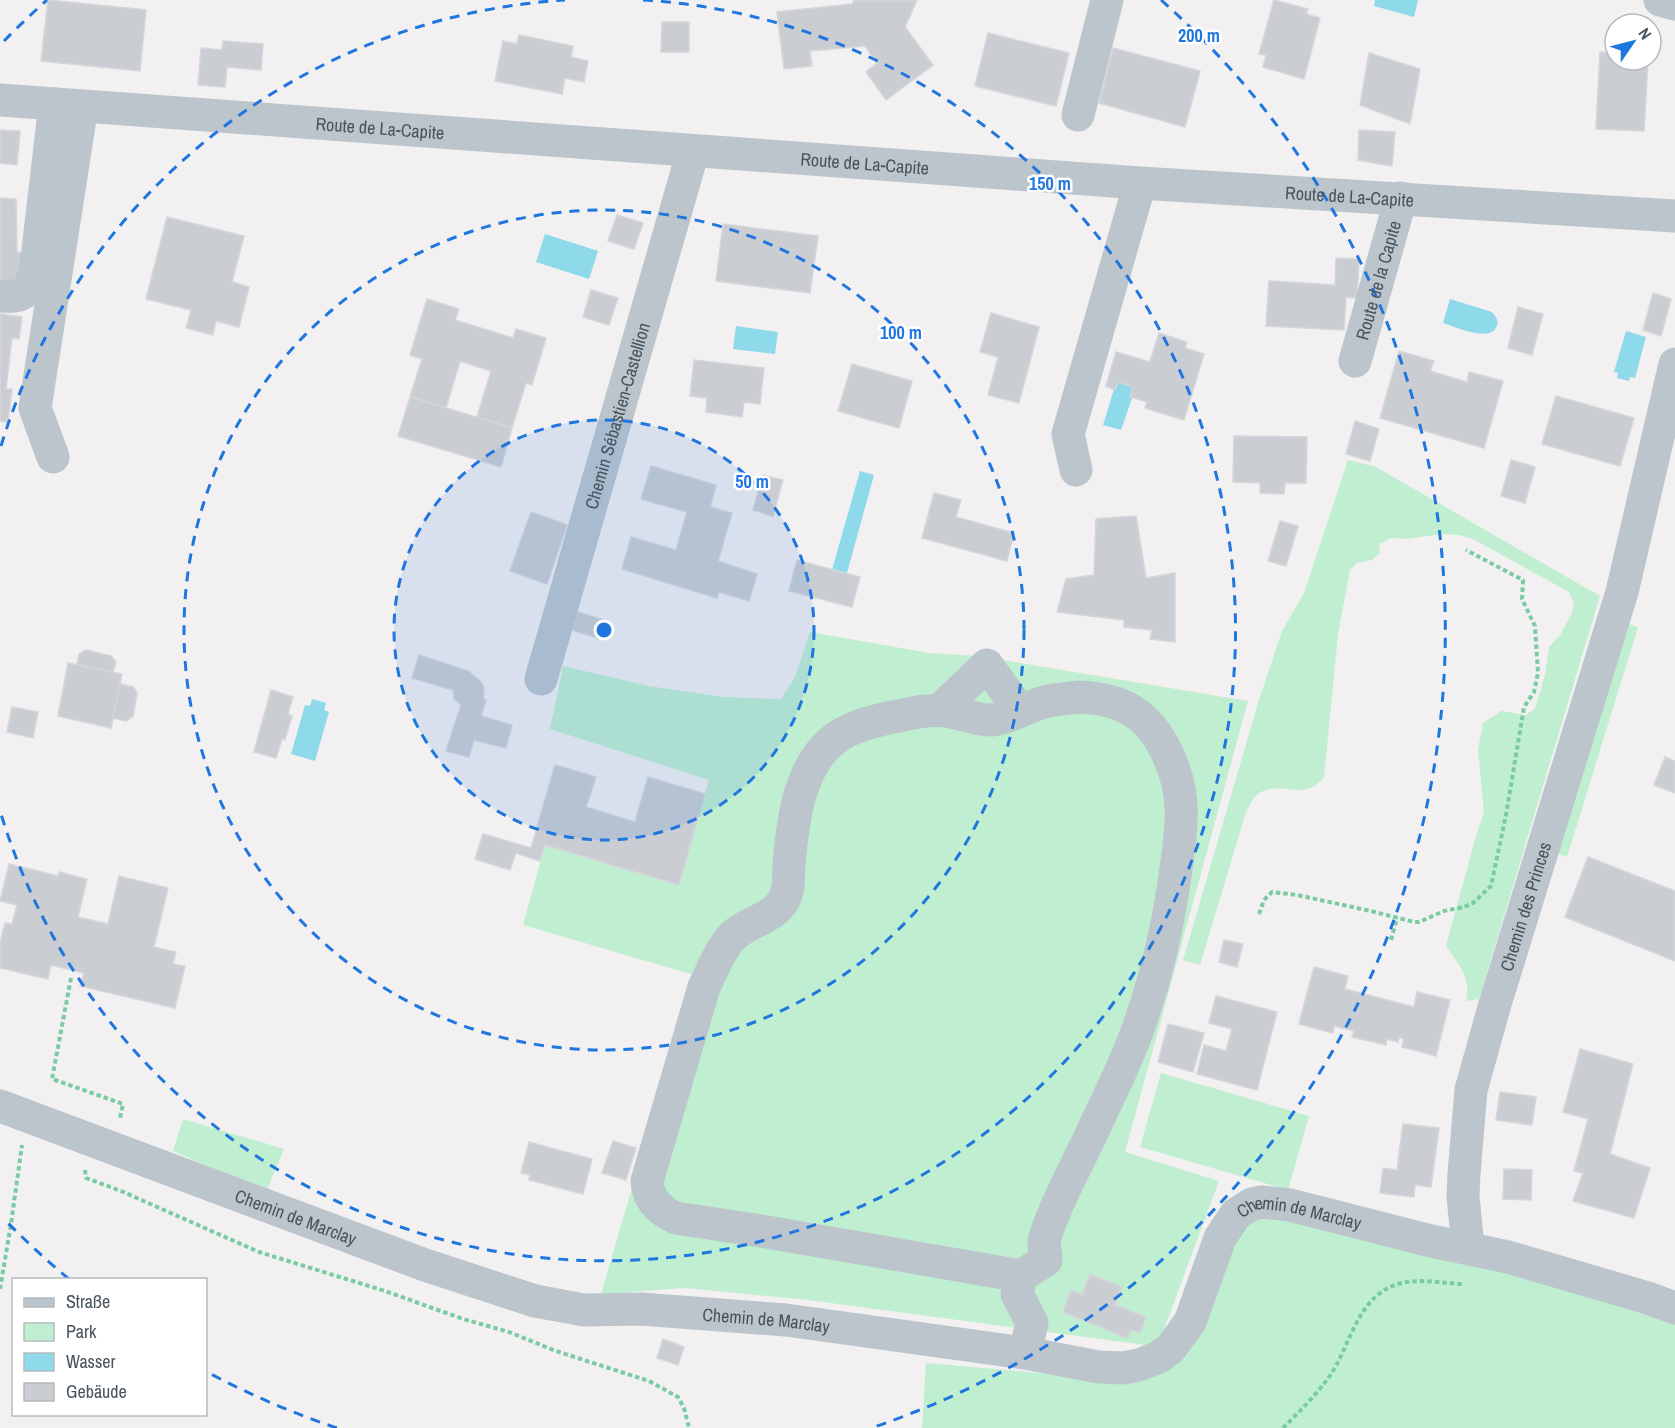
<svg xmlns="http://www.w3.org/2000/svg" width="1675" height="1428" font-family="'Archivo Narrow',sans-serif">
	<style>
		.green { fill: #c0eed1 }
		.water { fill: #8ed9ea }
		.building { fill: #cacdd2; stroke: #d4d6db; stroke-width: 1.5 }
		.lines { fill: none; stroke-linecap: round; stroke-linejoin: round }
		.path { stroke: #79cca1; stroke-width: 4; stroke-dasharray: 4.5 3; stroke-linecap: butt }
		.minor { stroke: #bcc5cc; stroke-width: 33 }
		.ring { fill: none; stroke: #1e76de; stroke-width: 3; stroke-dasharray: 10 8 }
		.labels { text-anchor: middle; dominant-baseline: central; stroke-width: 5; stroke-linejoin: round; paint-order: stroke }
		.street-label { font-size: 18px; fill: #48545d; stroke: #fff }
		.centre { fill: #1e76de; stroke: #fff; stroke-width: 3 }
		.ring-label { font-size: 18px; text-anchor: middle; font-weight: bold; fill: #1e76de; stroke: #fff; stroke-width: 5; stroke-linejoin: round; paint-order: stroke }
	</style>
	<rect width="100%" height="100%" fill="#f2f0f0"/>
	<g class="green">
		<path d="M1348,460L1376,467L1600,596L1479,999L1466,1001C1472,978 1458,964 1446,946L1476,836L1484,812L1478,750L1483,723L1501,711L1526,715L1535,708L1545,675L1549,647L1560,635L1571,615L1574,604L1569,592L1473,539L1459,535L1441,534L1407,539L1391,538L1379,544L1380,553L1372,560L1357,563L1350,570L1338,634L1324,777C1303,803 1285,780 1261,792C1253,796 1250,805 1246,812L1200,965L1183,960L1258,703L1282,631L1304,593Z"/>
		<polygon points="1624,623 1638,627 1567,857 1552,852"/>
		<polygon points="810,632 929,653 979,656 1248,701 1125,1152 1219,1181 1160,1340 1153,1346 808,1300 686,1288 601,1294 694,975 523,925 545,845 679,885 709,780 550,729 563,666 649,686 724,697 781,699 795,677"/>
		<polygon points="1161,1073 1309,1116 1288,1190 1140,1147"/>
		<polygon points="183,1119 284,1149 266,1192 173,1151"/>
		<polygon points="1266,1212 1479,1264 1675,1321 1675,1428 922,1428 926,1363 1120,1380 1136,1379 1238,1230"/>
	</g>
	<g class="water">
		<polygon points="1375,0 1418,0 1414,17 1374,6"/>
		<polygon points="545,234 598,251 589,279 536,262"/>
		<path d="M1450,299L1492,312C1495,316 1499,320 1497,325C1492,344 1456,327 1443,323Z"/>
		<polygon points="736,326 778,332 775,354 733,349"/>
		<polygon points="1626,331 1646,337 1635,378 1630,377 1629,381 1617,378 1618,373 1614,372"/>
		<polygon points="1118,382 1133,387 1130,397 1132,398 1121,430 1103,425 1114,389 1115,389"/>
		<polygon points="860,471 874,475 847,573 832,570"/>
		<polygon points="312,699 326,703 324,710 329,712 315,761 291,754 305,705 310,706"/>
	</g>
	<g class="building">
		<polygon points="48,0 146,10 140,71 41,61"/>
		<polygon points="854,0 917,0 905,27 933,65 886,100 866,72 877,63 865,46 810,51 812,66 784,69 777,12 852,4"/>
		<polygon points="1274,0 1308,9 1306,14 1320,18 1304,79 1263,67 1266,55 1259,54"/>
		<polygon points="662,22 689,22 689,52 661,52"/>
		<polygon points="988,33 1069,53 1056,106 975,86"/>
		<polygon points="519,35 573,46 571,57 588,61 584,82 565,78 562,94 495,81 503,41 517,44"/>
		<polygon points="223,41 263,44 261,70 227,67 225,87 198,85 201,48 222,50"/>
		<polygon points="1113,48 1200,71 1185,127 1099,103"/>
		<polygon points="1600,52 1615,53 1615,60 1648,60 1644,131 1596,129"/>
		<polygon points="1369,53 1420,69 1410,124 1360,105"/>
		<polygon points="0,130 20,131 17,165 0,163"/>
		<polygon points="1359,130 1395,132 1392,166 1358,160"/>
		<polygon points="0,198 16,199 17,252 26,252 14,282 0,279"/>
		<polygon points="617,215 643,223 634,249 608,241"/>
		<polygon points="167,217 244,236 232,282 249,287 239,327 216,321 213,335 186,328 191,310 146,299"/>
		<polygon points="723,224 818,236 810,293 716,281"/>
		<polygon points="1336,258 1359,259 1357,298 1346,297 1344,330 1266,326 1269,281 1335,285"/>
		<polygon points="591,290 618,298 609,325 583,317"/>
		<polygon points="1653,293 1671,299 1661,336 1643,330"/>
		<polygon points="427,299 459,309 455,320 513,338 516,329 546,338 532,385 526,383 512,428 477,417 491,371 460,361 446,408 410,397 422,359 410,355"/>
		<polygon points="1518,307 1543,314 1532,355 1508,348"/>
		<polygon points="991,313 1039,327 1019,403 988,395 998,357 980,352"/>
		<polygon points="0,314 22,317 19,339 12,338 6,389 12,389 8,422 0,421"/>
		<polygon points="1159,333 1187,342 1185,348 1204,354 1184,420 1145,408 1147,402 1130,397 1133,387 1118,382 1115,390 1106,386 1116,352 1150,362"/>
		<polygon points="1399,351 1434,361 1430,371 1467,382 1469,372 1503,381 1484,448 1380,418"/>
		<polygon points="694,360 764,368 760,404 744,402 742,417 706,412 707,398 690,396"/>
		<polygon points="852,364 912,381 899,428 838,411"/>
		<polygon points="1556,396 1634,418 1620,466 1542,444"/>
		<polygon points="410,397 512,428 501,467 398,436"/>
		<polygon points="1355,421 1379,429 1370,461 1346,454"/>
		<polygon points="1234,436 1307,437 1306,483 1285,483 1284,494 1260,493 1260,483 1233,482"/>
		<polygon points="1511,460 1535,467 1525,503 1501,496"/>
		<polygon points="651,466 716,485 710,507 732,513 718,561 757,574 749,601 719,592 717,598 622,569 631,537 676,550 687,512 641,499"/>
		<polygon points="763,475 783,480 773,516 753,510"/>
		<polygon points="934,493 961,500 956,517 1014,533 1007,561 922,538"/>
		<polygon points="531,512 567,525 547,584 510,571"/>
		<polygon points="1136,516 1146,578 1175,573 1175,642 1150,639 1152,630 1124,627 1124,620 1057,612 1066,579 1094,575 1096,519"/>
		<polygon points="1280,521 1298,526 1286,566 1268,561"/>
		<polygon points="797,560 860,577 852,607 789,591"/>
		<polygon points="578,612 607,621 601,639 572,630"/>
		<polygon points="86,650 111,656 116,662 113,672 77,664 79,654"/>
		<polygon points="419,655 471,672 470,673 478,679 483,685 484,691 483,699 486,700 481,716 512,725 506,748 474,740 469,757 446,751 461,705 454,699 453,690 412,678"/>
		<polygon points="68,663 122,674 111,728 58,716"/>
		<polygon points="120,684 133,687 137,693 133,716 126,721 113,718"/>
		<polygon points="271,690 293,697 288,714 292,716 285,740 282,739 276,758 254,752"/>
		<polygon points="12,707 38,712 33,738 7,732"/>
		<polygon points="1665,757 1675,761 1675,793 1654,785"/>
		<polygon points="555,765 596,777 586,807 635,822 648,777 705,794 679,885 545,845 540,861 516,853 510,870 475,859 483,834 531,848"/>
		<polygon points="1588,857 1675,891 1675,961 1565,917"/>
		<polygon points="9,864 58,876 59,872 87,879 78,917 108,924 119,876 168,888 154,947 176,952 173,964 185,966 175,1008 80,986 84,973 51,965 48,979 0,968 0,943 5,923 12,924 17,905 0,901"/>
		<polygon points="1224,940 1243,944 1237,967 1219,962"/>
		<polygon points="1314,967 1348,976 1345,989 1414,1007 1417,992 1450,1000 1436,1056 1402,1047 1404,1039 1399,1037 1398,1042 1387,1039 1386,1045 1352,1037 1354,1031 1334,1026 1333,1033 1299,1024"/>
		<polygon points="1216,996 1277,1012 1257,1090 1197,1074 1204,1045 1226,1051 1232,1029 1209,1023"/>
		<polygon points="1168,1024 1204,1033 1193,1072 1158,1062"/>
		<polygon points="1580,1049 1633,1064 1610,1154 1650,1168 1634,1218 1573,1201 1583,1173 1574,1171 1588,1119 1563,1112"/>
		<polygon points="1500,1092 1536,1097 1532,1125 1496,1120"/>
		<polygon points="1403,1124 1439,1128 1431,1187 1415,1185 1414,1197 1380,1193 1383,1168 1397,1170"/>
		<polygon points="613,1141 636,1148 626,1180 602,1173"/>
		<polygon points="529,1142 592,1159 583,1194 529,1180 530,1175 521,1173"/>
		<polygon points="1504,1169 1532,1170 1531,1200 1503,1199"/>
		<polygon points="1090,1274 1122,1287 1115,1305 1146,1317 1140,1333 1131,1330 1127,1338 1063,1312 1071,1290 1082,1295"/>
		<polygon points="663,1339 684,1347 678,1365 657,1358"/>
	</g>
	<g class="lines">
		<g class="path">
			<polyline points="1259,914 1264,900 1272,892 1297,895 1371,911 1414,922 1419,922 1444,911 1464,907 1473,903 1491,886 1506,815 1524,707 1534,692 1538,673 1535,626 1522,599 1523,580 1466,550"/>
			<polyline points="1391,940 1397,918"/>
			<polyline points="71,978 52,1079 123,1104 120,1118"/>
			<polyline points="85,1170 86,1178 121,1191 259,1252 385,1291 463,1319 509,1332 556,1351 649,1381 678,1397 684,1408 689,1428"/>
			<polyline points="0,1289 11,1224 22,1145"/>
			<path d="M1283,1428C1299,1412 1316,1395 1329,1377C1351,1346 1356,1297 1398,1284C1418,1278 1441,1283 1462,1284"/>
		</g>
		<g class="minor">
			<polyline points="1660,0 1675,4"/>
			<path id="s1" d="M0,100L1140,183L1675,216"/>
			<polyline points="1078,115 1107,0"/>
			<path d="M0,296C27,298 29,291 36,267L55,104"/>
			<path id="s2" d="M1355,361L1401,198"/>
			<polyline points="53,457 35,408 82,106"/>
			<polyline points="1076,470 1068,434 1140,183"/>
			<path id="s3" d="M541,679L693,151"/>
			<path d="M1080,697C1124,699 1150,715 1168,755C1188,797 1181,832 1175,876C1168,924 1158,971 1142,1017C1130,1054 1112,1090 1095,1126C1083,1153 1068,1180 1056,1208C1052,1218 1046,1231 1044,1242C1044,1248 1046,1254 1046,1260L1021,1276L767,1232L676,1218C660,1211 648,1200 647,1181L704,987C712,971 719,952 730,939C745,921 778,919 786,895C790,884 788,873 789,863C792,836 794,809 804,783C822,735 852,725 898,716C913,713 929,709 944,711C960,712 976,721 992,720C1010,718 1027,707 1044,702C1056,699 1068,698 1080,697Z"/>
			<polyline points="940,710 987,665 1020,711"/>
			<path id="s4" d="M0,1106L425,1265L535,1301L584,1310L641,1309L786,1320L1025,1353L1099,1367L1123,1368L1139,1365L1159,1357L1170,1349L1190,1322L1220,1238L1236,1214L1252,1204L1262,1202L1290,1205L1431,1241L1508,1257L1648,1298L1675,1308"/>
			<path id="s5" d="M1468,1248L1463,1196L1464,1174L1471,1090L1495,1004L1622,592L1675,364"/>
			<polyline points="1021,1276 1017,1294 1032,1323 1025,1353"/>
		</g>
	</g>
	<circle cx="604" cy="630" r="210" fill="#1e76de" fill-opacity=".12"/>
	<g class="ring">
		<circle cx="604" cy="630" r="210"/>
		<circle cx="604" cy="630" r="420"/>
		<path d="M1 446A631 631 0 0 1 565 0M643 0A631 631 0 1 1 1 814"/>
		<path d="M337 1428A841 841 0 0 1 209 1373M69 1279A841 841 0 0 1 4 1219M4 41A841 841 0 0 1 47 0M1161 0A841 841 0 0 1 871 1428"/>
	</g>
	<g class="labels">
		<g class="street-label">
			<text stroke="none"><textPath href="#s1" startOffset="381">Route de La-Capite</textPath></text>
			<text stroke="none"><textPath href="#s1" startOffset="867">Route de La-Capite</textPath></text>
			<text stroke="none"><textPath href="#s1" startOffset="1353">Route de La-Capite</textPath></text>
			<text stroke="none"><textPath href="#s2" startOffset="84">Route de la Capite</textPath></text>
			<text stroke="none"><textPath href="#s3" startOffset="274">Chemin Sébastien-Castellion</textPath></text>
			<text stroke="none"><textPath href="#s5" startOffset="350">Chemin des Princes</textPath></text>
			<text stroke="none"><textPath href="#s4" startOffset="316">Chemin de Marclay</textPath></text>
			<text stroke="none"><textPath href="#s4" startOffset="1432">Chemin de Marclay</textPath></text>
			<text stroke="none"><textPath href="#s4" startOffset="802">Chemin de Marclay</textPath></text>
		</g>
	</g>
	<circle cx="604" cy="630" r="9" class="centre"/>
	<g class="ring-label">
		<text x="1199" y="42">200 m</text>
		<text x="1050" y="190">150 m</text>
		<text x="901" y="339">100 m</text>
		<text x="752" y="488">50 m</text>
	</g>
	<rect x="12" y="1278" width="195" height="138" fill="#ffffff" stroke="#b6bbbe" stroke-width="1.5"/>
	<rect x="24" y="1298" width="30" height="9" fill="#bcc5cc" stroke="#b6bbbe" stroke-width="1.5"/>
	<text x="66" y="1308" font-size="18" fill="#48545d">Straße</text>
	<rect x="24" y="1323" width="30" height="18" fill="#c0eed1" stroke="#b6bbbe" stroke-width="1.5"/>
	<text x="66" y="1338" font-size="18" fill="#48545d">Park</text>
	<rect x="24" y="1353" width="30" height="18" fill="#8ed9ea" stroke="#b6bbbe" stroke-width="1.5"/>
	<text x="66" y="1368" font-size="18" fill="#48545d">Wasser</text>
	<rect x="24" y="1383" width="30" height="18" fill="#cacdd2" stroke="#b6bbbe" stroke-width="1.5"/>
	<text x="66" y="1398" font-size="18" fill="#48545d">Gebäude</text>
	<g transform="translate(1633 42) rotate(55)"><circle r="28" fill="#ffffff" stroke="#b6bbbe" stroke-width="1.5"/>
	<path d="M0-4.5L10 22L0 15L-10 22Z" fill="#1e76de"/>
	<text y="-9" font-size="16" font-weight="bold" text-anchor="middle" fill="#48545d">N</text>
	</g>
</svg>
